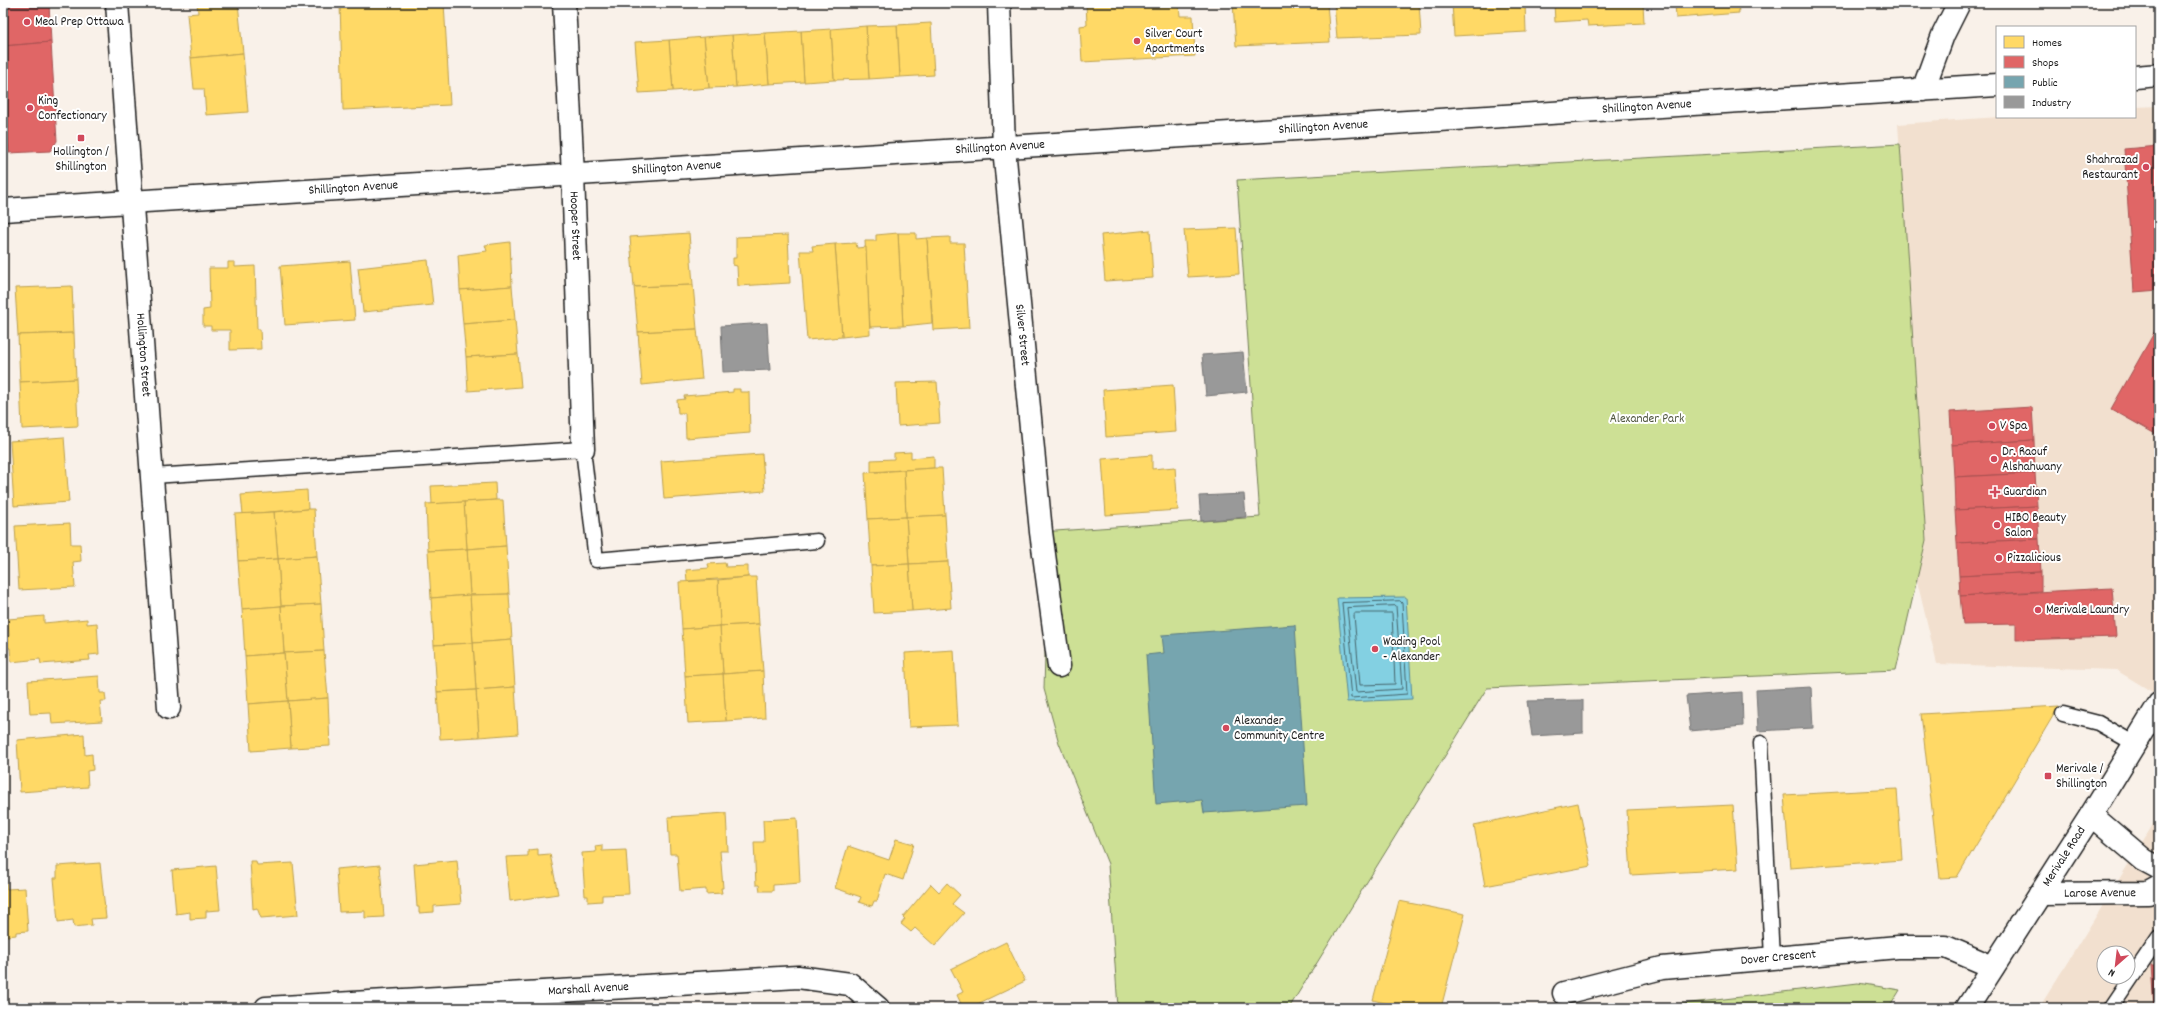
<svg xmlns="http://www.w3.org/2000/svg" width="2162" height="1011" font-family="Dekko,sans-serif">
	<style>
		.built { fill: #f2e0cf; fill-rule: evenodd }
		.green { fill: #cde095; stroke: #747e58 }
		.water { fill: #83d0e2; stroke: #5a8893 }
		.homes { fill: #ffd966; stroke: #bba050 }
		.shops { fill: #e06666; stroke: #a55050 }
		.public { fill: #76a5af; stroke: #5b7c83 }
		.industry { fill: #999; stroke: #747474 }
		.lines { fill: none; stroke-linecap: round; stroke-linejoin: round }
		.shore { stroke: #45646b; stroke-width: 1 }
		.service-casing { stroke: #1c1c1c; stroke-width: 17 }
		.minor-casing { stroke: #1c1c1c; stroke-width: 25 }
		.tertiary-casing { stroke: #1c1c1c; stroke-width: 25 }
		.secondary-casing { stroke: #1c1c1c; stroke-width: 25 }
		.service { stroke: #fff; stroke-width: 14 }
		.minor { stroke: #fff; stroke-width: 22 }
		.tertiary { stroke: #fff; stroke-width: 22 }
		.secondary { stroke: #fff; stroke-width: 22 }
		.poi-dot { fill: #d1495b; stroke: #fff; stroke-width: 1.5 }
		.labels { text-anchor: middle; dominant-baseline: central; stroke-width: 4; stroke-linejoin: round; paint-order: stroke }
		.poi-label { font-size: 13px; fill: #1c1c1c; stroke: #fff; text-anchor: start }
		.street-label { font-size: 13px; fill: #1c1c1c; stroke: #fff }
		.park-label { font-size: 13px; fill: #515740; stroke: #fff }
	</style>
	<rect width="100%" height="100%" fill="#f9f1e9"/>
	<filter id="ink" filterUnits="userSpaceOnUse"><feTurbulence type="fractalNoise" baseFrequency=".025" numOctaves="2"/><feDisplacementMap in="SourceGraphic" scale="8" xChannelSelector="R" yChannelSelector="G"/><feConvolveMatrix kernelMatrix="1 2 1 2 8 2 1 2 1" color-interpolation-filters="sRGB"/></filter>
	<g filter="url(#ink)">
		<g class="built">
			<polygon points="2159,106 2159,696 2116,670 1937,664 1917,581 1926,540 1898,124 1999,117 2135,117 2135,107"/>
			<path d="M2159,815V1008H2039ZM2104,953H2128V977H2104Z"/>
		</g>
		<g class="green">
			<polygon points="1900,144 1926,540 1896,670 1487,688 1289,1008 1118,1008 1108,864 1059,743 1044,689 1047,580 1041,532 1260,517 1237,180"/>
			<polygon points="1858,983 1900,990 1889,1008 1649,1008"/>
		</g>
		<polygon class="water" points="1406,597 1412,699 1347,702 1337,598"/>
		<g class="homes">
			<polygon points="197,3 238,3 243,53 191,58 187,14 198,13"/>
			<polygon points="340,3 444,3 450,105 343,110"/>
			<polygon points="1086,3 1179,3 1180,16 1193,16 1195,56 1082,62 1080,26 1087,25"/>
			<polygon points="1233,3 1327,3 1330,42 1236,46"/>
			<polygon points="1334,3 1419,3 1421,35 1337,38"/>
			<polygon points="1452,3 1525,3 1526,32 1454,36"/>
			<polygon points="1554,3 1643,3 1644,23 1588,26 1587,20 1555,22"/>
			<polygon points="1675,3 1738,3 1739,13 1676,18"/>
			<polygon points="1780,3 1807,3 1780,6"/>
			<polygon points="931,23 934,75 900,77 897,25"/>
			<polygon points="897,25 900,77 869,79 866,26"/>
			<polygon points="866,26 869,79 834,80 831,29"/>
			<polygon points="831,29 834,80 804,82 801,31"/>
			<polygon points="801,31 804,82 769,84 765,33"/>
			<polygon points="765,33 769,84 736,87 732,35"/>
			<polygon points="732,35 736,87 709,88 704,37"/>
			<polygon points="704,37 709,88 673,91 669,40"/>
			<polygon points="669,40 673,91 639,93 635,42"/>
			<polygon points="243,53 248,112 206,115 204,89 194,89 191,58"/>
			<polygon points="1236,228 1239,274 1188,277 1184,230"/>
			<polygon points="1150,230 1153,278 1105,281 1101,235"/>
			<polygon points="689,233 693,285 634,287 630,237"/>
			<polygon points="898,233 916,233 916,239 927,238 932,323 903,326"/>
			<polygon points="898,233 903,326 870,327 865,241 876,241 876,235"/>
			<polygon points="788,235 790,283 738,286 737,266 733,265 733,258 736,258 736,237"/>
			<polygon points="950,237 950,243 964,243 969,328 933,330 927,238"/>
			<polygon points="510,242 512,286 460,290 458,255 487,251 485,245"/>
			<polygon points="856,243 857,248 866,247 870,334 842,337 835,244"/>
			<polygon points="835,244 842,337 807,340 800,251 813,251 812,246"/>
			<polygon points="428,260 433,305 363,312 358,268"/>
			<polygon points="350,261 355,320 285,325 280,266"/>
			<polygon points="228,262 235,262 235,267 255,266 257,329 260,329 261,349 230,350 230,330 211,330 211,326 203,326 203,310 210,309 209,268 228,268"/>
			<polygon points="693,285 697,329 638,332 634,287"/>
			<polygon points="72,286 74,333 18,335 15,288"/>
			<polygon points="512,286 515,320 463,324 460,290"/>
			<polygon points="515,320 518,354 466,357 463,324"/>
			<polygon points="697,329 702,379 642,385 638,332"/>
			<polygon points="74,333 76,379 20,382 18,335"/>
			<polygon points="518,354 521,387 468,391 466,357"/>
			<polygon points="76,379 78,426 22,429 20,382"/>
			<polygon points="937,382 940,423 898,426 896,383"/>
			<polygon points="1173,385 1176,432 1106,437 1103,390"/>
			<polygon points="733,389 740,389 740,392 749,392 750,433 686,438 685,413 678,413 677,400 685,399 684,396 733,392"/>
			<polygon points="64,437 69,502 14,506 10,441"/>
			<polygon points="911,452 911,458 934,456 934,468 871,472 871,460 894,459 894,453"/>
			<polygon points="762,454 765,491 664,499 661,461"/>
			<polygon points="1152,455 1152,469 1175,467 1178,510 1106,515 1102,459"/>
			<polygon points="934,468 942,468 945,515 906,517 904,470"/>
			<polygon points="904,470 906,517 868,519 865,473"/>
			<polygon points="495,483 496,500 432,504 431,486"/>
			<polygon points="307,490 308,509 243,514 241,495"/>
			<polygon points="496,500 503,500 506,546 467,549 464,502"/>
			<polygon points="464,502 467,549 428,551 426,504"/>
			<polygon points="308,509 314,509 317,556 278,559 274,512"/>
			<polygon points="274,512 278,559 238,561 235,514"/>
			<polygon points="945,515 948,562 909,564 906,517"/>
			<polygon points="906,517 909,564 871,566 868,519"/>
			<polygon points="70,523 71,544 80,544 81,561 73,562 75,587 19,590 15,526"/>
			<polygon points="506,546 509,594 470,595 467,549"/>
			<polygon points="467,549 470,595 431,598 428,551"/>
			<polygon points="317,556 321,604 281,606 278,559"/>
			<polygon points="278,559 281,606 242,609 238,561"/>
			<polygon points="948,562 951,608 912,611 909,564"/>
			<polygon points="725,563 726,567 748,566 748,577 687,581 686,570 709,568 708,564"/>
			<polygon points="909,564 912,611 874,613 871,566"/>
			<polygon points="748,577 756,577 759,624 720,626 718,580"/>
			<polygon points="718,580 720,626 682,629 679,582"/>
			<polygon points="509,594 512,640 473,643 470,595"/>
			<polygon points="470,595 473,643 434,645 431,598"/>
			<polygon points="321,604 324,651 284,653 281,606"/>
			<polygon points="281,606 284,653 245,656 242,609"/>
			<polygon points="44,616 44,623 87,619 87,624 97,623 99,654 89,655 90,660 41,664 40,659 11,662 10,648 3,648 3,636 9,636 8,619"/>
			<polygon points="759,624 763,671 723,674 720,626"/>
			<polygon points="720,626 723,674 685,676 682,629"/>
			<polygon points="512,640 515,687 476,690 473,643"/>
			<polygon points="473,643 476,690 437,692 434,645"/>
			<polygon points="954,650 958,725 909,727 905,653"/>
			<polygon points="324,651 328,698 288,701 284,653"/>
			<polygon points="284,653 288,701 248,704 245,656"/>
			<polygon points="763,671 765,718 726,721 723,674"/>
			<polygon points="723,674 726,721 688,723 685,676"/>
			<polygon points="99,676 100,693 105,693 106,701 100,701 102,721 52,724 51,713 30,714 28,681"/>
			<polygon points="515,687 518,734 479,737 476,690"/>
			<polygon points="476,690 479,737 440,739 437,692"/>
			<polygon points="328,698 330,746 291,748 288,701"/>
			<polygon points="288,701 291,748 251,751 248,704"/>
			<polygon points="2059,706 1957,877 1940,878 1921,714"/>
			<polygon points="84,734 85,755 92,754 93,770 87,771 88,787 20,792 17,740"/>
			<polygon points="1897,789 1902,860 1790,868 1784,795"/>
			<polygon points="1578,803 1591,866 1485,886 1474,825"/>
			<polygon points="1733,805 1738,869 1631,875 1627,810"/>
			<polygon points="726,813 728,851 720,851 723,888 721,888 722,893 706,894 706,889 680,891 677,854 670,854 668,817"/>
			<polygon points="797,818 800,883 773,885 773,891 760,891 759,885 756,885 754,842 764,842 763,820"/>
			<polygon points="896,839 914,844 903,880 885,874 877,901 874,901 872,906 859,902 861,897 835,888 848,846 889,860"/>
			<polygon points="602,845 602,851 626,850 629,894 602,895 602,901 588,902 588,896 585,896 582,853 596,852 595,846"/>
			<polygon points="538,849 538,855 550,854 558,894 510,901 506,857 528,856 528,850"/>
			<polygon points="457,860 461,904 434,906 434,912 419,913 419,907 417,907 414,864"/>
			<polygon points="250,861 256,861 257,865 293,863 298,915 261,918 257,908 253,909"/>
			<polygon points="100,863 106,918 91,919 92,925 74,927 73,920 58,922 54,878 57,878 57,866"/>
			<polygon points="380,865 384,917 365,918 365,911 339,912 336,869"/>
			<polygon points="216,866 220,910 206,911 206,918 190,919 190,912 176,914 172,870"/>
			<polygon points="6,880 7,889 25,888 28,931 16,932 16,935 7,936 7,932 3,933 3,881"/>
			<polygon points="947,883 960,895 952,904 964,913 935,946 915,928 911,932 901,924 905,919 903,917 931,884 939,892"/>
			<polygon points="1399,901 1465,914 1441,1008 1404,1008 1373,1000"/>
			<polygon points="1006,942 1025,981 971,1007 970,1005 963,1008 957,995 963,992 951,969"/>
		</g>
		<g class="shops">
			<polygon points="3,3 49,3 51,42 3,46"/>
			<polygon points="51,42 57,141 50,151 9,153 3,74 3,46"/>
			<polygon points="2159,146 2159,290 2134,292 2124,149"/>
			<polygon points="2159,324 2159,436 2111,409"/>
			<polygon points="2032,407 2034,440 1952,445 1950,412"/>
			<polygon points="2034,440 2035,473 1954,477 1952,445"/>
			<polygon points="2035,473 2037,506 1955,510 1954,477"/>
			<polygon points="2037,506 2039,539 1957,543 1955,510"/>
			<polygon points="2039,539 2041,572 1959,576 1957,543"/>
			<polygon points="2041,572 2041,591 1960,596 1959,576"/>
			<polygon points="2112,588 2116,637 2016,640 2016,624 1963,625 1960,596"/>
			<polygon points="2151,965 2159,965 2159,1008 2154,1008"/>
		</g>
		<polygon class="public" points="1295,625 1307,806 1204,813 1202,800 1156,804 1146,655 1164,653 1162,635"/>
		<g class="industry">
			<polygon points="767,323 770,370 723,372 721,326"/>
			<polygon points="1243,352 1247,392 1206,396 1202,355"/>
			<polygon points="1244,494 1246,517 1201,521 1199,496"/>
			<polygon points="1811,687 1813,728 1758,731 1756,690"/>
			<polygon points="1742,692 1743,726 1690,731 1686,696"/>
			<polygon points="1583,700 1583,733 1532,736 1527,701"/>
		</g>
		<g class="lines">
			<g class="shore">
				<polygon points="1400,601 1402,603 1407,694 1351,698 1342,603"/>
				<polygon points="1396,606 1402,689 1356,692 1347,608"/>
				<polygon points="1356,613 1392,613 1395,684 1360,685 1354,615"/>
			</g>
			<defs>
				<g id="service">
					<polyline points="152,476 583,449 596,560 817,541"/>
					<polyline points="2063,714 2098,723 2135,744"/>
					<polyline points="1761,743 1772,958"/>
					<polyline points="2111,1008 2159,937"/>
				</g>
				<g id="minor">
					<path id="s1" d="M117,3L169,708"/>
					<path id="s2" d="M564,3L573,175L583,449"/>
					<path id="s3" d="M999,3L1004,148L1041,532L1059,666"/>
					<polyline points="1923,90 1943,35 1959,3"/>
					<polyline points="2091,815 2144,860 2159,868"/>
					<path id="s4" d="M2040,894L2148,893L2159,887"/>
					<path id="s5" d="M1564,993L1662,968L1898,947H1946L1993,967"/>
					<path id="s6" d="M266,1008L798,977L850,984L878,1008"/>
				</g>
				<g id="tertiary">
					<polyline points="2135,77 2159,75"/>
					<path id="s7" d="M3,210L1997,85"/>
				</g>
				<g id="secondary">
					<path id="s8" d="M1967,1008L2091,815L2159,704"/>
				</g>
			</defs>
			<use href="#service" class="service-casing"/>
			<use href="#minor" class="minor-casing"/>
			<use href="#tertiary" class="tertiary-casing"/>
			<use href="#secondary" class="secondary-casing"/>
			<use href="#service" class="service"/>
			<use href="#minor" class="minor"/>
			<use href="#tertiary" class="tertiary"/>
			<use href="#secondary" class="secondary"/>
		</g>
	</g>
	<g class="poi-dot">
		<circle cx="27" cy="22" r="4"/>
		<circle cx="1137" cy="41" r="4"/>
		<circle cx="30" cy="108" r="4"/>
		<rect x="77" y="134" width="8" height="8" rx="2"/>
		<circle cx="2146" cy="167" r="4"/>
		<circle cx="1992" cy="426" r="4"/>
		<circle cx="1994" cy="459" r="4"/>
		<path d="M1993 486h4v4h4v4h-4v4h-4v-4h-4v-4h4z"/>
		<circle cx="1997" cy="525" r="4"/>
		<circle cx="1999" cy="558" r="4"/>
		<circle cx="2038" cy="610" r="4"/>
		<circle cx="1375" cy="649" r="4"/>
		<circle cx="1226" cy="728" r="4"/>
		<rect x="2044" y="772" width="8" height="8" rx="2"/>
	</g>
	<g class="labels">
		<g class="poi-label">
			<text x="35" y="22">Meal Prep Ottawa</text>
			<text x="1145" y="34">Silver Court<tspan x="1145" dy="15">Apartments</tspan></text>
			<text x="38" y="101">King<tspan x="38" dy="15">Confectionary</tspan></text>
			<text x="81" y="152" text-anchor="middle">Hollington /<tspan x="81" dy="15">Shillington</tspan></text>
			<text x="2138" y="160" text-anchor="end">Shahrazad<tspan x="2138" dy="15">Restaurant</tspan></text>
			<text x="2000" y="426">V Spa</text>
			<text x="2002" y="452">Dr. Raouf<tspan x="2002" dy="15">Alshahwany</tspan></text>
			<text x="2003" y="492">Guardian</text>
			<text x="2005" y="518">HIBO Beauty<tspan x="2005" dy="15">Salon</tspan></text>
			<text x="2007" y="558">Pizzalicious</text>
			<text x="2046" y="610">Merivale Laundry</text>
			<text x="1383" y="642">Wading Pool<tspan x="1383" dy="15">- Alexander</tspan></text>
			<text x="1234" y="721">Alexander<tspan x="1234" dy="15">Community Centre</tspan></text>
			<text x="2056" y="769">Merivale /<tspan x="2056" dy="15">Shillington</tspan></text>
		</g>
		<g class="street-label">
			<text stroke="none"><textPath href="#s7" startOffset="1647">Shillington Avenue</textPath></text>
			<text stroke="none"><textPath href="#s7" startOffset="1323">Shillington Avenue</textPath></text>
			<text stroke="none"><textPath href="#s7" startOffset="999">Shillington Avenue</textPath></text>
			<text stroke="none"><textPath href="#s7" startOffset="675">Shillington Avenue</textPath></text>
			<text stroke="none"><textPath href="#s7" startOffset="351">Shillington Avenue</textPath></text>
			<text stroke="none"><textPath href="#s2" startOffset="223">Hooper Street</textPath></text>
			<text stroke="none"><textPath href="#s3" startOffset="333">Silver Street</textPath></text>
			<text stroke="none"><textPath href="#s1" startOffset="353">Hollington Street</textPath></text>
			<text stroke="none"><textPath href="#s8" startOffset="180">Merivale Road</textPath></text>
			<text stroke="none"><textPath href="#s4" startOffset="60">Larose Avenue</textPath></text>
			<text stroke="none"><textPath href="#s5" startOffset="218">Dover Crescent</textPath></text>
			<text stroke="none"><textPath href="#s6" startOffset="323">Marshall Avenue</textPath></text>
		</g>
		<g class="park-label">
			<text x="1647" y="419">Alexander Park</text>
		</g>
	</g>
	<rect width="2162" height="1011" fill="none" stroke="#fff" stroke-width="16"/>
	<rect x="8" y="8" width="2146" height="995" fill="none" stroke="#1c1c1c" stroke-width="1.5" filter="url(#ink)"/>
	<rect x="1996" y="26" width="140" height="92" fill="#ffffff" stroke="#a4a4a4"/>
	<rect x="2004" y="36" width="20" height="12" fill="#ffd966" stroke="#a4a4a4"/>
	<text x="2032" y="46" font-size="12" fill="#1c1c1c">Homes</text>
	<rect x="2004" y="56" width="20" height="12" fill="#e06666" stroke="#a4a4a4"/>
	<text x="2032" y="66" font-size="12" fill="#1c1c1c">Shops</text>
	<rect x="2004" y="76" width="20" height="12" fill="#76a5af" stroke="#a4a4a4"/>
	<text x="2032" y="86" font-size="12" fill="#1c1c1c">Public</text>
	<rect x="2004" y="96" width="20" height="12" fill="#999999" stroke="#a4a4a4"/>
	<text x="2032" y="106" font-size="12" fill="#1c1c1c">Industry</text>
	<g transform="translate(2116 965) rotate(208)"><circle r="19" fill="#ffffff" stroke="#a4a4a4"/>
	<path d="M0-3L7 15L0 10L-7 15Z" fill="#d1495b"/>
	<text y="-6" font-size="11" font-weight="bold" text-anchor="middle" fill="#1c1c1c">N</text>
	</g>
</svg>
